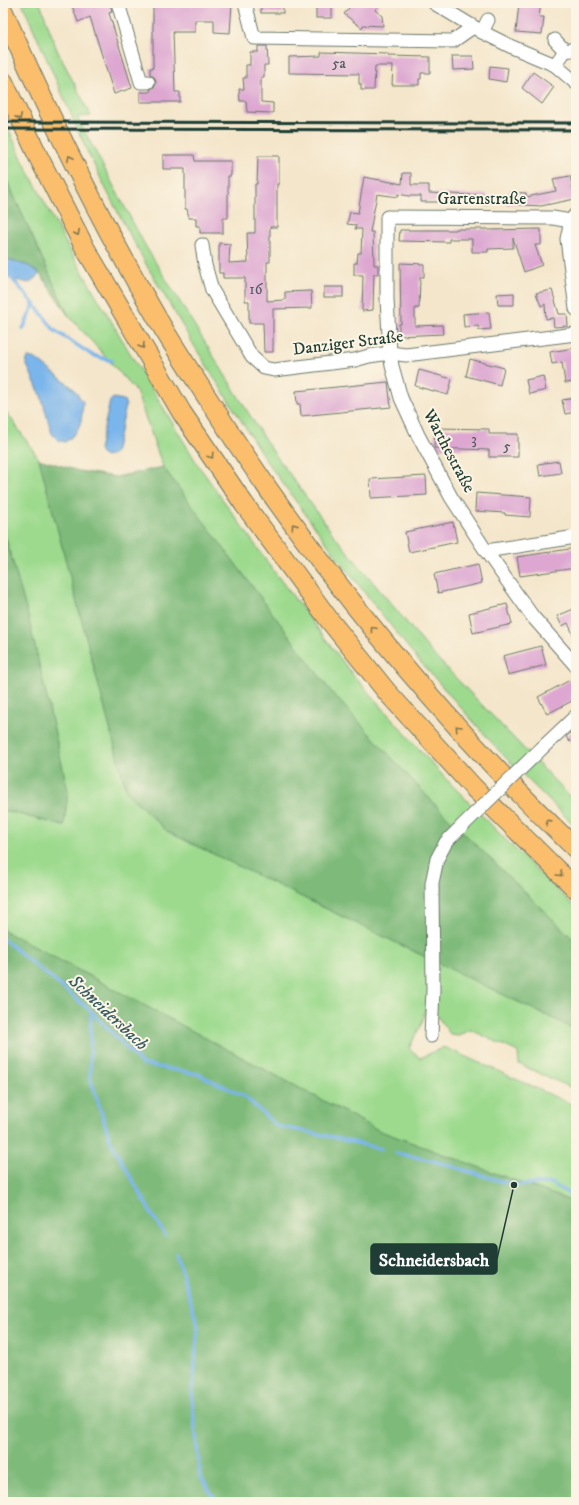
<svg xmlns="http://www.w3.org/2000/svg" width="579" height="1505" font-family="'IM FELL DW Pica',serif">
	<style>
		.green { fill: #9dda8e; stroke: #5e8c61 }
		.forest { fill: #7eba79; stroke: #4e7c56 }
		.water { fill: #7ab5eb; stroke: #4c7990 }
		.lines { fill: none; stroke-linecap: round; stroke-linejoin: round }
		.stream { stroke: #7ab5eb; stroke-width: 3.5 }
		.building { fill: #dda7d2 }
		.minor-casing { stroke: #6a7869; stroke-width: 15 }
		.highway-casing { stroke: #6a7869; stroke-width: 21 }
		.minor { stroke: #fff; stroke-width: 13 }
		.highway { stroke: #fabe6d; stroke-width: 19 }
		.rail { stroke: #1f3d34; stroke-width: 3 }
		.minor-bridge-casing { stroke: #6a7869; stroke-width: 15; stroke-linecap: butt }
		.minor-bridge { stroke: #fff; stroke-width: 13 }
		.oneway { stroke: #82774e }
		.labels { text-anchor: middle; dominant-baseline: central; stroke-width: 4; stroke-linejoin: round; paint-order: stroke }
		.number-label { font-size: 15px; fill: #4e585c }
		.street-label { font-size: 17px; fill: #1f3d34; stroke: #fcf5e5 }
		.water-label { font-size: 18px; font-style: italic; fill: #365b62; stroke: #fcf5e5 }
		.leader { fill: none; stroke: #1f3d34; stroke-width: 1.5 }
		.callout-dot { fill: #1f3d34; stroke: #fcf5e5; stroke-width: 1.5 }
		.callout { fill: #1f3d34; stroke: #1f3d34; stroke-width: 1.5 }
		.callout-label { font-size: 18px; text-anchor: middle; font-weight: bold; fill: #fff }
	</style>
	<rect width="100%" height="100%" fill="#fcf5e5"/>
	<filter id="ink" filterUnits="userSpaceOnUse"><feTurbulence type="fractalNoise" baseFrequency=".025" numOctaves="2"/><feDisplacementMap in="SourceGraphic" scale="8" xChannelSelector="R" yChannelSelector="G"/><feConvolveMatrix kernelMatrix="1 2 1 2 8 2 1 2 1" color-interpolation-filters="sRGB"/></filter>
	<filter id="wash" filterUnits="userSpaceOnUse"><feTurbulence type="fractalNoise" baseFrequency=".012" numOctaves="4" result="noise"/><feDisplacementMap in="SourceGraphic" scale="16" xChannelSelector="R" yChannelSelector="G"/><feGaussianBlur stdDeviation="0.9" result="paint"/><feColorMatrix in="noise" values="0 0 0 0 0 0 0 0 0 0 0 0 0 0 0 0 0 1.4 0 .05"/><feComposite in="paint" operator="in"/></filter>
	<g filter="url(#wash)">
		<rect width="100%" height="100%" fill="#f4e6cb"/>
		<g class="green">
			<polygon points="22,3 40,3 57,50 91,116 77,117 146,247 267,443 333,534 432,653 576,803 576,827 502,754 415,656 345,568 267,462 195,347 147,266 115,207 88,153"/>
			<polygon points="3,117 23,161 69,249 127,348 198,465 276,574 353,675 445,778 514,848 576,908 576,942 439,809 332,693 163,467 136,391 68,315 3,172"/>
			<polygon points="3,407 39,459 127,793 168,832 576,1030 576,1090 519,1064 518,1052 471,1030 458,1035 450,1034 435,1013 425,1009 423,1021 409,1048 420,1058 444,1047 576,1106 576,1203 380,1131 3,930 3,810 64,826 68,791 28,616 3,528"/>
		</g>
		<g class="forest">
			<polygon points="3,172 68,315 40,274 29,266 3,258"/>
			<polygon points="39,459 79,471 116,477 163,467 332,693 439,809 576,942 576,1030 168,832 127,793"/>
			<polygon points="3,528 28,616 68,791 64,826 3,810"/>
			<polygon points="3,930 380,1131 576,1203 576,1502 3,1502"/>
		</g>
		<g class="water">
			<polygon points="3,258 29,266 40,274 29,283 3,277"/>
			<path d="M28,357L36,359L74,389L83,402C82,421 81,431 65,442L58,440L52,434L41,396L26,363Z"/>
			<polygon points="113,398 124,400 126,406 115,453 106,457 101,454 99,450 110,401"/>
		</g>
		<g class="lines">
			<g class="stream">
				<polyline points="3,272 10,276 43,315 54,330 92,355 112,361"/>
				<polyline points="23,329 34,304"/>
				<polyline points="3,939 91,1011 142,1064 198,1074 244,1096 277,1126 333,1137 381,1149"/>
				<polyline points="91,1011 90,1077 110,1140 154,1218 165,1235"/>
				<polyline points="396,1153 434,1161 514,1185 551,1183 576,1198"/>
				<polyline points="176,1253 198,1325 192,1398 200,1476 217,1502"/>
			</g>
		</g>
		<g id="blocks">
			<g class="building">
				<polygon points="71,3 110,3 112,12 109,13 132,88 114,94 90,17 78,22"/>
				<polygon points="153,3 232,3 230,33 214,32 214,20 195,20 195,32 173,32 175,92 180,92 180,102 140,102 140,92 150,92 150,90 155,86 156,82 155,78 150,74 150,68 153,68"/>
				<rect x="261" y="3" width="22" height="10"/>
				<rect x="316" y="3" width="16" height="15"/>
				<polygon points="353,3 380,3 375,10 382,16 383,26 363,25 362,28 344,14"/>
				<polygon points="519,3 541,3 539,17 544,17 542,34 516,32"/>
				<polygon points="258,46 267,46 268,65 264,65 264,77 261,77 261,102 273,103 273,113 247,112 246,101 240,101 239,89 244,89 243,78 246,78 246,65 250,65 250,52 258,52"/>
				<polygon points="321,52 388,54 388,56 430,57 430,73 421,73 421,79 419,79 419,85 392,85 393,66 375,66 374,90 361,90 361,84 359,84 359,74 289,73 289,57 321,56"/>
				<polygon points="452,56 473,56 474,69 453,70"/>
				<polygon points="490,66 508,68 506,82 489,79"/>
				<polygon points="533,72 554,87 542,104 522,88"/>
				<polygon points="163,155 194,155 195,161 231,161 231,176 228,176 228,218 223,218 223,233 200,233 200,226 196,226 196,218 189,218 187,209 185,209 185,169 163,169"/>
				<polygon points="258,156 279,156 279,184 277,184 277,227 270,227 270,262 267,262 267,301 285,300 285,292 311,291 312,308 273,309 273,352 264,352 263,323 249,323 249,301 245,301 245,278 223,278 223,273 219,273 219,243 230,244 229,263 248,262 247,233 255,233 255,184 257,184"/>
				<polygon points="403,173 411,173 411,185 429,185 429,193 472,195 487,194 487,205 443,204 443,202 421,202 421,196 409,196 398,194 398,197 377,194 370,232 373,232 374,265 378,265 378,274 374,274 373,310 362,311 363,275 354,275 354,263 357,263 358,253 361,253 362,229 355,229 356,225 347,224 350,212 358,213 364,177 402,184"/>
				<polygon points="570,176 575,199 541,206 506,204 506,201 509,200 509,192 526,193 526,197 556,191 553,179"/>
				<polygon points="456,229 488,229 488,230 541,229 541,245 535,245 542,265 524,272 513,238 513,248 488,249 488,252 472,252 472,239 449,239 449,242 399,241 400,230 456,230"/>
				<polygon points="400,263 424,264 424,277 420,277 419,308 415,308 415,326 442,325 443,334 399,336 399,324 401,324"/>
				<rect x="324" y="287" width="19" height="10"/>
				<polygon points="552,290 559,314 567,314 568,326 554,327 553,318 546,319 545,304 541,306 536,293"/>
				<polygon points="514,293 514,305 498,305 497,294"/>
				<polygon points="489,312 491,329 479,330 478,326 464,327 463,314"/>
				<polygon points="574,348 576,361 576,382 565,383 562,362 552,364 550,352"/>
				<polygon points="470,359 504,368 500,385 466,376"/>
				<polygon points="419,370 452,379 448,395 415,386"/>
				<polygon points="543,376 546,390 529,394 526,380"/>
				<polygon points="388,382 391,407 301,416 300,404 297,404 296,391"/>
				<polygon points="576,398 576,412 565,414 562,400"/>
				<polygon points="435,428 489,429 489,434 518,434 518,457 489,457 489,450 434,448"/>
				<polygon points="559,461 561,473 540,476 538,464"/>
				<polygon points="426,476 427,495 371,498 370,479"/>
				<polygon points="476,493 531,497 530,517 505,515 505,513 475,511"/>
				<polygon points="453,522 457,542 409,552 405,532"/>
				<polygon points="576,548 576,568 520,576 517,557"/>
				<polygon points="478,564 482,583 438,593 434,574"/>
				<polygon points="507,604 512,624 473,633 469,613"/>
				<polygon points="576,608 576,641 568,623 562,626 557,616"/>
				<polygon points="541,646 546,665 508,675 503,656"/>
				<polygon points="572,679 576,688 576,699 547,714 538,697"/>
				<polygon points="576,727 576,736 570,742 566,737"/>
			</g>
		</g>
	</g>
	<g filter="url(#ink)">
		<use href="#blocks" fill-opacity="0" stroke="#6a7869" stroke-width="1"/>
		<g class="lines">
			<defs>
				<g id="minor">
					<polyline points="118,3 141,82 148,82"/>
					<polyline points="245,3 254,38 453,41 473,27"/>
					<polyline points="434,3 482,32 512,47 555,65 576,83"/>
					<polyline points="482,32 488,20"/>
					<polyline points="555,40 565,51"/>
					<polyline points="555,65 565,51 576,49"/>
					<polyline points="575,215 571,221 567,239 576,309"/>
					<polyline points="576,222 553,218 387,217 387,299 390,353 392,366 401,398 418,435 451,497 486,551 533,617 576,666"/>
					<polyline points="202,245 205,265 212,290 252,357 264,368 274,370 355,360 369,356 390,353 406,355 576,334"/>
					<polyline points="486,551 576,537"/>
					<polyline points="540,750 576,716"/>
					<polyline points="431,1036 433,990 432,883 437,859 446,842 461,827"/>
				</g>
				<g id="highway">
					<path d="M3,11C49,116 99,219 157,318C171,342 186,365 201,388C307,556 432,711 576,849"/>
					<polyline points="3,81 38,156 85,248 182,413 244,504 330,621 387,692 473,787 576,889"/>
				</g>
			</defs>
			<use href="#minor" class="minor-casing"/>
			<use href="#highway" class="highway-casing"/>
			<use href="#minor" class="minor"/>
			<use href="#highway" class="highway"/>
			<g class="rail">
				<polyline points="3,122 576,123"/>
				<polyline points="3,129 576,130"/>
			</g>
			<defs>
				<polyline id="minor-bridge" points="461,827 540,750"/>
			</defs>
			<use href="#minor-bridge" class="minor-bridge-casing"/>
			<use href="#minor-bridge" class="minor-bridge"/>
		</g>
		<defs><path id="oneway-chevron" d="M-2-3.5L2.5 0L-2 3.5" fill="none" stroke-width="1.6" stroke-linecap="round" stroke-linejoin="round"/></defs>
		<g class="oneway">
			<use href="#oneway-chevron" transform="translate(19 117) rotate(65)"/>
			<use href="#oneway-chevron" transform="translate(70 158) rotate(-117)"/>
			<use href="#oneway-chevron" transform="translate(77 233) rotate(63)"/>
			<use href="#oneway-chevron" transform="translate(142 346) rotate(59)"/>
			<use href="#oneway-chevron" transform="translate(211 456) rotate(56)"/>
			<use href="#oneway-chevron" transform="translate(294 526) rotate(-125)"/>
			<use href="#oneway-chevron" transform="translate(373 629) rotate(-128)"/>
			<use href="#oneway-chevron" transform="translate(458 728) rotate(-133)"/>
			<use href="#oneway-chevron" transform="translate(548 822) rotate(-136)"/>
			<use href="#oneway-chevron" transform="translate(560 874) rotate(45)"/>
		</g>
	</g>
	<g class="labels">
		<g class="number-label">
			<text x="339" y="63">5a</text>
			<text x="256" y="289">16</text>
			<text x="474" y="439">3</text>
			<text x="507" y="446">5</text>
		</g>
		<g class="street-label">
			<text x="482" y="199">Gartenstraße</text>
			<text transform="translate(348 343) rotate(-7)">Danziger Straße</text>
			<text transform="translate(449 451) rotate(62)">Warthestraße</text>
		</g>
		<g class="water-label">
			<text transform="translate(108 1013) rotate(43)">Schneidersbach</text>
		</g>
	</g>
	<path class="leader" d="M514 1185L497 1259"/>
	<circle class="callout-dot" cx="514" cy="1185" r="4"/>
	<rect class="callout" x="371" y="1244" width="126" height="30" rx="4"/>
	<g class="callout-label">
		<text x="434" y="1266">Schneidersbach</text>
	</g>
	<rect width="579" height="1505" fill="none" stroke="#fcf5e5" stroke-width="16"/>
</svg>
